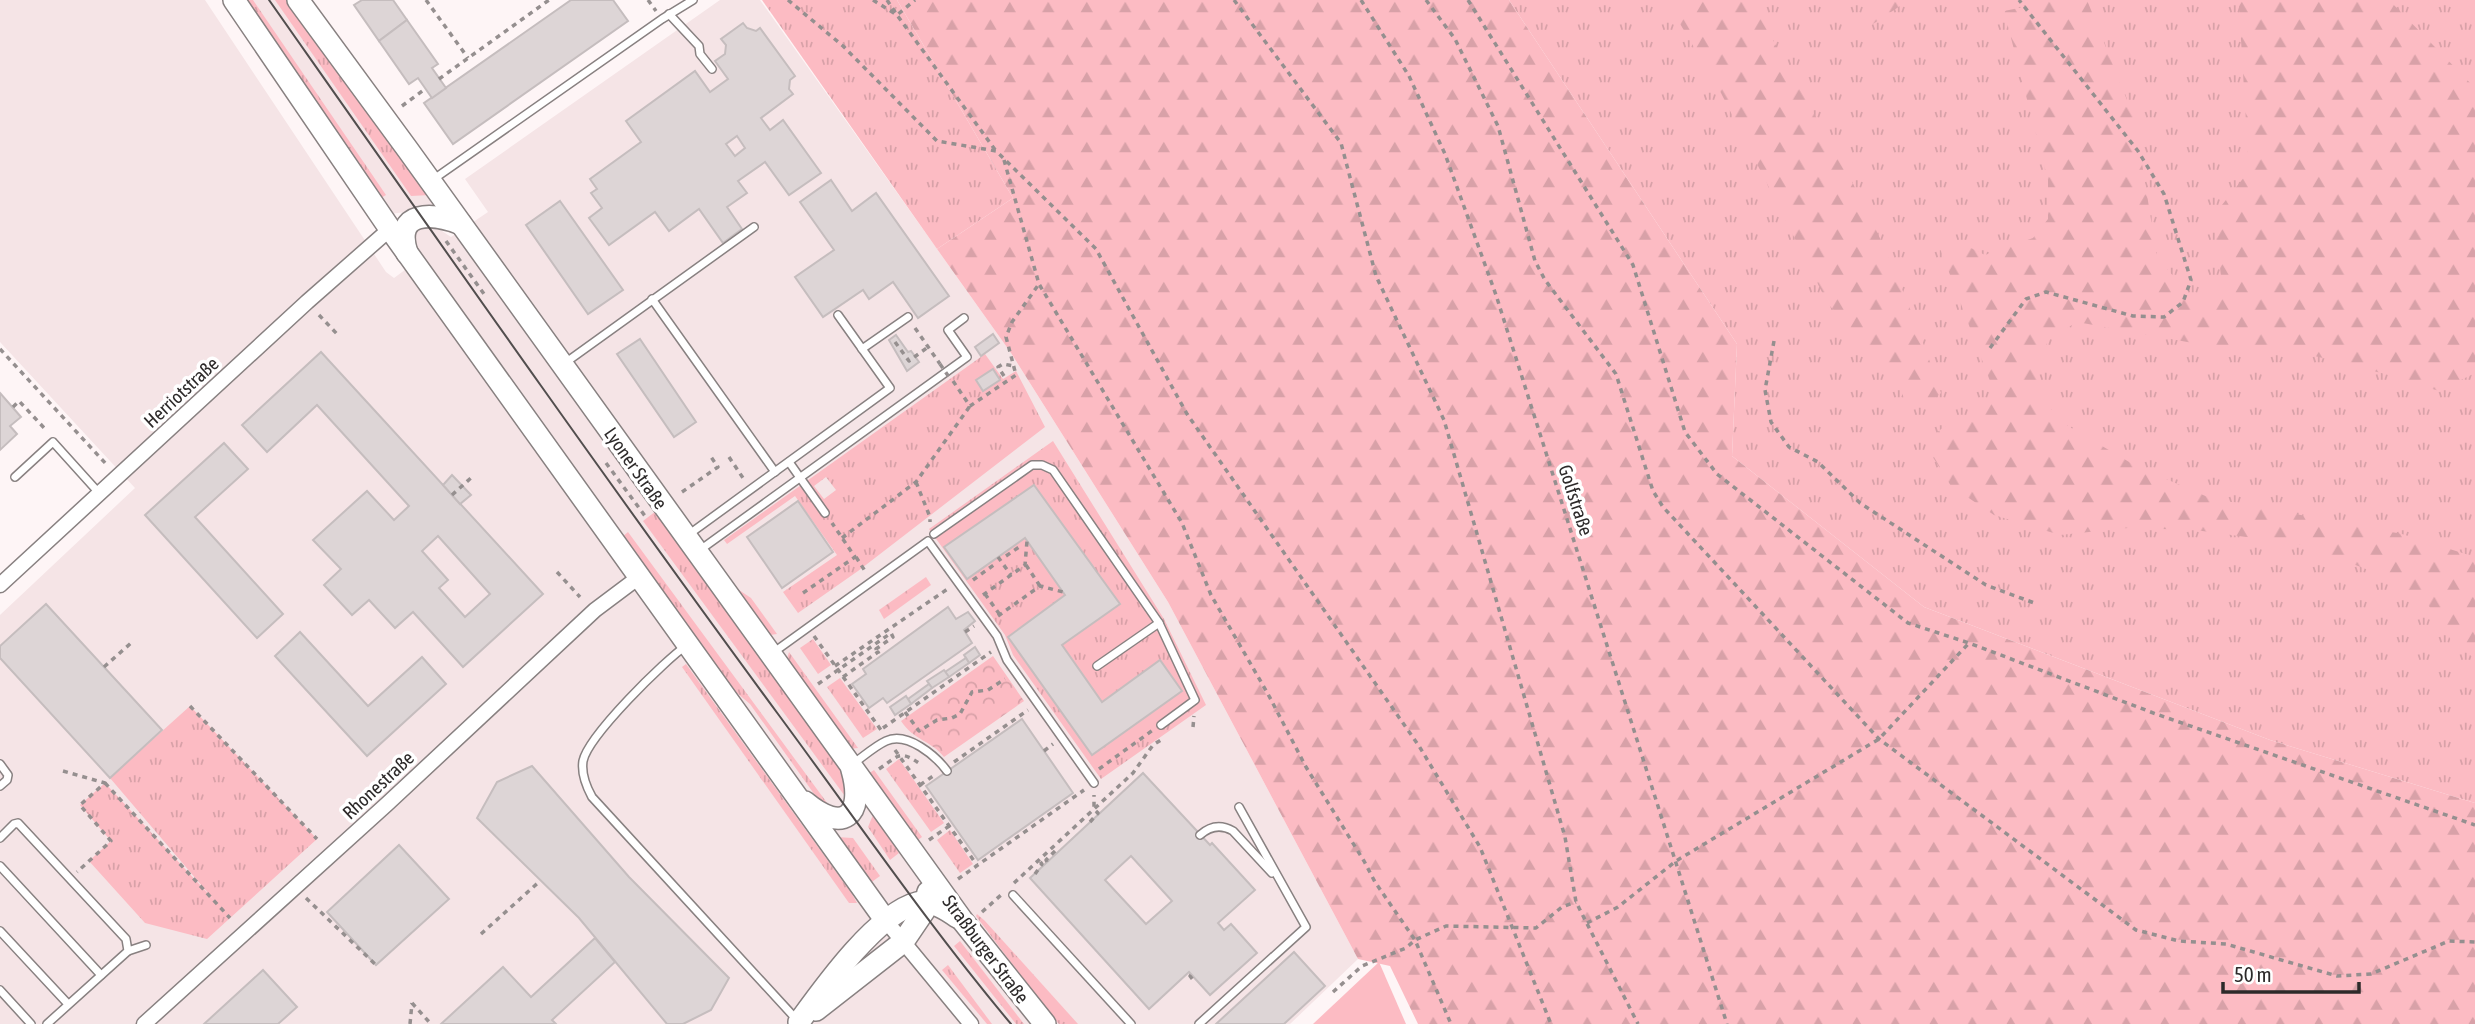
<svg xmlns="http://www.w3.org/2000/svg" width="2475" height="1024" font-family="'Asap Condensed',sans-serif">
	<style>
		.built { fill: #f5e4e6 }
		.grass { fill: url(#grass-tufts); fill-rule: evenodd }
		.forest { fill: url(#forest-firs) }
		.park { fill: url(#park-crowns) }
		.garden { fill: #fcbbc3 }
		.building { fill: #ddd5d6; stroke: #c5bdbe; stroke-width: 2; fill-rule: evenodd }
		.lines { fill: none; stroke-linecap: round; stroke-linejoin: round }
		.lane-casing { stroke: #888181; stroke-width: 10 }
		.street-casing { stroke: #888181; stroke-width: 17 }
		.secondary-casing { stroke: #888181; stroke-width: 24 }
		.path { stroke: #958f8f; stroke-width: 3.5; stroke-dasharray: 5 5; stroke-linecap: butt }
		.lane { stroke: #fff; stroke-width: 7 }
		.street { stroke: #fff; stroke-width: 14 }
		.secondary { stroke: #fff; stroke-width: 21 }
		.tram { stroke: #524e4e; stroke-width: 2 }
		.path-bridge { stroke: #958f8f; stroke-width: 3.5; stroke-dasharray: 5 5; stroke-linecap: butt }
		.labels { text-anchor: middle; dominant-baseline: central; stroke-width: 7; stroke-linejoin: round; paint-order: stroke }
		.street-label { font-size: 19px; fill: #2d2a2a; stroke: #fff }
	</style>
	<defs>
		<pattern id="grass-tufts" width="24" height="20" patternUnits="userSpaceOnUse" patternTransform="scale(1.75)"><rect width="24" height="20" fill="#fcbbc3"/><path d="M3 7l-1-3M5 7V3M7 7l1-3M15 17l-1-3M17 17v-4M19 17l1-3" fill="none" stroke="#d8a1a8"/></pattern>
		<pattern id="forest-firs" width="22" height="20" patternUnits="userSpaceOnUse" patternTransform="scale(1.75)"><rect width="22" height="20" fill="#fcbbc3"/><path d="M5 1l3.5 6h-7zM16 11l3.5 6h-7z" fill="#d8a1a8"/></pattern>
		<pattern id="park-crowns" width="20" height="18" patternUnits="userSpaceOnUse" patternTransform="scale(1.75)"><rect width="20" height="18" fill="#fcbbc3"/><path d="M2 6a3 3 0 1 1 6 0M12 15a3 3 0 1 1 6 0" fill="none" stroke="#d8a1a8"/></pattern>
	</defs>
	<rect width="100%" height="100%" fill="#fef5f6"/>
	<g class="built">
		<polygon points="0,0 205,0 386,272 394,278 421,258 412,246 413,230 433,225 451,237 488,212 465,179 720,0 760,0 1011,353 1168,602 1358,959 1290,1024 0,1024 0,615 135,488 0,342"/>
		<polygon points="246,0 286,0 442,211 421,210 390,214"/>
	</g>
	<g class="grass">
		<polygon points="246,0 253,0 386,195 379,199"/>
		<polygon points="275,0 286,0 430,195 411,196"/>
		<polygon points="762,0 897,0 1013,198 937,249"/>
		<polygon points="1509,0 2475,0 2475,803 2270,740 1924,607 1732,456 1737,344"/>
		<path d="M985,354L1003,379L1016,371L1045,427L858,571L798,613L783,592L837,555L795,496L727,544L724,540ZM826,477L836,490L824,499L814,486Z"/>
		<path d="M1053,441L1164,619L1206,705L1101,779L1013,655L1005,635L929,529ZM1034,485L1119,604L1062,645L1102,702L1160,661L1182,691L1092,755L1008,637L1065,595L1025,538L968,579L945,547Z"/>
		<polygon points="656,511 851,785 850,803 643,521"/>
		<polygon points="628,532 833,811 822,805 750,704 725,683 621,538"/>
		<polygon points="736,588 751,598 777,634 770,635"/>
		<polygon points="813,639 831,665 818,674 800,648"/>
		<polygon points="789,652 858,748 849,749 787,659"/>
		<polygon points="686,664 852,894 857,903 849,903 682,667"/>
		<polygon points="840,678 877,729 863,738 827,687"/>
		<polygon points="190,706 317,839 207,939 145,923 89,861 111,841 80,805 105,783 214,900 110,778"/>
		<polygon points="899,759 944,823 931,832 886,769"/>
		<polygon points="874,770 922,837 918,840 868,774"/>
		<polygon points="873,815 899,853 890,860 868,827"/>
		<polygon points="950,830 973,864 960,873 937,840"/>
		<polygon points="836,837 853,838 880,876 869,884"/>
		<polygon points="977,914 985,921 1078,1024 1059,1024 1052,1017 976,916"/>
		<polygon points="960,941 1024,1024 1016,1024 954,946"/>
		<polygon points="948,965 992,1024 987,1024 942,970"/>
	</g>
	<g class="forest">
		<polygon points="897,0 1509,0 1737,344 1732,456 1924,607 2270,740 2475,803 2475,1024 1418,1024 1390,966 1358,959 1168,602 1011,353 937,249 1013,198"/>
		<path d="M1666,0H1752C1783,62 1819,121 1852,182C1888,249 1916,321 1941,393L1933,400H1905L1893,374L1828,304L1721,93Z"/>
		<polygon points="1865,0 1905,0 1906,2 1870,26"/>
		<path d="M2044,0H2087L2135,120L2157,257L2196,303L2222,285L2214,215L2249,171L2239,7L2237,0H2389L2475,88V373L2439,391L2389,375L2307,354L2215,347L2077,322L2049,339L2036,366L2041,399L2068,426L2136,466L2210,498L2402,534L2475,557V659L2451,640L2427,603L2389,578L2304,545L2195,530L2128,528L2060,535L1994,515L1951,486L1929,451C1937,420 1952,425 1980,420L1993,389L1938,243L1957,241L1985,255L2033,238L2048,219V180L2004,11L2044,3Z"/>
	</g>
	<g class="park">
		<polygon points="926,577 931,585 884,619 879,610"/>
		<path d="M993,656L1024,701L944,757C932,741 913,740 901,721Z"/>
	</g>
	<polygon class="garden" points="1379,962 1406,1024 1313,1024"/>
	<g class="building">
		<polygon points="362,0 393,0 407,20 379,41 354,5"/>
		<polygon points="571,0 613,0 628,21 453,144 424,103"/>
		<polygon points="407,20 438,64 432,68 446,88 432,98 418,78 409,84 379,41"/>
		<path d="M743,23L747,28L756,31L760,28L795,76L790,80L789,89L793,94L761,118L770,130L783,120L821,173L789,195L765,162L738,181L747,193L727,207L742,229L723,243L699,209L669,231L655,212L609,245L589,218L602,208L591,193L597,189L590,179L641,142L626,121L695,71L710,92L728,79L715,61L725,54L726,45L721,39ZM737,136L745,148L735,156L726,144Z"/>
		<polygon points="831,180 852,211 876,193 949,296 918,318 893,282 869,299 863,290 823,317 795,277 834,250 800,202"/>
		<polygon points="560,201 623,290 588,314 526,225"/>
		<polygon points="993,334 999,343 981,356 975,347"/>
		<polygon points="896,335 908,352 911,351 919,362 907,371 889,340"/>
		<polygon points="640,339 696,422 674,437 617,354"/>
		<path d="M321,352L543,594L463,667L413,612L395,628L369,600L352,615L324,585L341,569L313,540L367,491L394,520L409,506L317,405L267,452L242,425ZM438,536L490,594L465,617L439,588L448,580L422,551Z"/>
		<polygon points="993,369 1000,380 983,391 976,380"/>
		<polygon points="0,393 21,417 10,426 17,434 0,450"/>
		<polygon points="224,443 248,469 195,517 283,614 257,638 145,515"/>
		<polygon points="452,475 471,495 460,504 443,485"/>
		<polygon points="1034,485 1120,604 1062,645 1102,702 1160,660 1182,691 1092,755 1008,637 1065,595 1025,538 967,579 944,547"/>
		<polygon points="798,501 833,552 782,588 747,537"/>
		<polygon points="46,604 162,730 110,778 0,658 0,646"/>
		<polygon points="948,607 956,619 968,612 975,621 964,630 972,643 887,703 883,698 869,708 852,684 866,674 863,669"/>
		<polygon points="300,632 368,706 422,657 446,684 367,756 275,656"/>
		<polygon points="975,647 980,655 969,663 964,655"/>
		<polygon points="966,658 969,663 949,677 945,672"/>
		<polygon points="944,670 949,677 932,688 927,681"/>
		<polygon points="929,684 932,688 911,704 908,699"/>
		<polygon points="906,696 911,704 895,715 890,707"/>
		<polygon points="1022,719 1073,793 978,860 926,786"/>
		<polygon points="532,766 629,877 729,978 711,1010 683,1024 667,1024 579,918 477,818 497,782"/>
		<path d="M1143,773L1210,845L1212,843L1255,890L1218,923L1224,930L1231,924L1257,953L1210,995L1189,972L1149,1009L1030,878ZM1131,856L1172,901L1146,924L1105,880Z"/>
		<polygon points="399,845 449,899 376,965 327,912"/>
		<polygon points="595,938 615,962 552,1020 556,1024 441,1024 503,967 531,997"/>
		<polygon points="1294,952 1325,986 1284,1024 1216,1024"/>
		<polygon points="263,970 297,1007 278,1024 204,1024"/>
	</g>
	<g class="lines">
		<defs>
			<g id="lane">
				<polyline points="669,14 699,46 700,54 712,69"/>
				<polyline points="431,181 662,19 693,0"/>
				<polyline points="652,299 775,472"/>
				<polyline points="862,349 908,317"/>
				<polyline points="565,363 754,227"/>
				<polyline points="789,462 825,513"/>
				<polyline points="15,477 53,442 99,493"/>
				<polyline points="934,534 1032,465 1042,465 1053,470 1159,623 1195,700 1161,725"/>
				<polyline points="688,535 890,388 838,315"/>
				<polyline points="700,550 967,357 948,330 964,318"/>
				<path d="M687,645C664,661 588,736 583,761C581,774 586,786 592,797L797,1020"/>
				<polyline points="774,652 928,541 997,636 1007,660 1094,783"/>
				<polyline points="1097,666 1159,623"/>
				<path d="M854,763C864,756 875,746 886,741C907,731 936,756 947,771"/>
				<polyline points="0,764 8,775 7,780 0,786"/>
				<path d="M1200,835C1210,826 1221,824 1233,831L1272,873"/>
				<polyline points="0,838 14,824 18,823 126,939 128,951 47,1024"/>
				<polyline points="0,866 101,975"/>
				<polyline points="1013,895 1131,1024"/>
				<polyline points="0,931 68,1004"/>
				<polyline points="128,951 146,945"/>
				<polyline points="0,990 31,1024"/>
				<polyline points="1199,1024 1306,927 1239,807"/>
			</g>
			<g id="street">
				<polyline points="0,585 307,302 390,229"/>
				<polyline points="886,921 971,1024"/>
				<polyline points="144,1024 387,804 595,610 639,577"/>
			</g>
			<g id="secondary">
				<polyline points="234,0 390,229 886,921"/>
				<polyline points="298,0 408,150 962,920 1045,1024"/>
				<path d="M407,253C393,209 434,213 461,224"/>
				<path d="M805,802C843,834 865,816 852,770"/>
				<polyline points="816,1010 903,942 924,911 928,892"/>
				<path d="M799,1022C823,989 876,914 917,903C931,899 946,909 957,917"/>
			</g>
		</defs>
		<use href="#lane" class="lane-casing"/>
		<use href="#street" class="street-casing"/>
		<use href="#secondary" class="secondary-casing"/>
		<g class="path">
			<polyline points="426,0 468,58"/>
			<polyline points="648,0 656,11"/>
			<polyline points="788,0 843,46 937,141 996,151 1096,249 1187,414 1419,746 1480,847 1551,1024"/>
			<polyline points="873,0 897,15 996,151"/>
			<polyline points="887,0 897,15 915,0"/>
			<polyline points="1234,0 1341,143 1376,276 1444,420 1565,837 1576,902 1638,1024"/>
			<polyline points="1361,0 1409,76 1445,154 1496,295 1727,1024"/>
			<polyline points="1426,0 1455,39 1498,126 1535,261 1545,280 1616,374 1653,491 1663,507 1879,739 2136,930 2179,941 2226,944 2337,976 2371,974 2449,941 2475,942"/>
			<polyline points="1468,0 1633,265 1685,432 1717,474 1908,623 1969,643 2156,714 2475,825"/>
			<polyline points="439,79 549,0"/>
			<polyline points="402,106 425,89"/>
			<polyline points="1004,160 1039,284 1182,523 1211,595 1268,694 1306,767 1364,861 1375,882 1415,940 1451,1024"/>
			<polyline points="446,241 484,294"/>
			<polyline points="319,315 338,335"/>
			<polyline points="915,328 940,364"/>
			<polyline points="1774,341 1765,390 1771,422 1789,447 1818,462 1860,503 1986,585 2037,604"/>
			<polyline points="895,342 909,361 928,347"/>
			<polyline points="1990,348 2026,299 2046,292 2133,316 2164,317 2183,302 2191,280 2164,194 2138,151 2019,0"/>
			<polyline points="0,349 107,465"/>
			<polyline points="1004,376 998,367 1003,364 1014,366"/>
			<polyline points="953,381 970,406 1016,375 1006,337 1012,322 1039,284"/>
			<polyline points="13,407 19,401 47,431"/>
			<polyline points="729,457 743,478 746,475"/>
			<polyline points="606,463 645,516"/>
			<polyline points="916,482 930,517 930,522"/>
			<polyline points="682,492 718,467 711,457"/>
			<polyline points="452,495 472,477"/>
			<polyline points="842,538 916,482 970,406"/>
			<polyline points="1006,556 1022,545"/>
			<polyline points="856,557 865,571"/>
			<polyline points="998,557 1011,575"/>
			<polyline points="1026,565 1040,586"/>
			<polyline points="557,572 580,597"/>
			<polyline points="973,580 995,564"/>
			<polyline points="803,593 855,557 832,523"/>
			<polyline points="985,594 1000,615"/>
			<polyline points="983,595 1025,565 1027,541"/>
			<polyline points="998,616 1040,586 1063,592"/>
			<polyline points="965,632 974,626"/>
			<polyline points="814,636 881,730"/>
			<polyline points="835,666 949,588"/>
			<polyline points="104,667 131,643"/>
			<polyline points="843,677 878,652 880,656"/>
			<polyline points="818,684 891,633 893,637 876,649 878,652"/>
			<polyline points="190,706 317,839"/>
			<polyline points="905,712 919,731 937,720 952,718 960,714 972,692 988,690 1005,679"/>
			<polyline points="1193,727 1194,716"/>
			<polyline points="883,728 991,652"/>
			<polyline points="895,750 977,865"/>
			<polyline points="1044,751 1053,744"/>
			<polyline points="954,762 1028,710"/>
			<path d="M879,769C901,754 899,750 922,765"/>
			<polyline points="1099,769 1153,730"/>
			<polyline points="63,771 105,783 80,805 111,841 77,872"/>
			<polyline points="105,783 230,918"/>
			<polyline points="920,785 936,774"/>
			<polyline points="1090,822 1098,813 1094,809 1094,795"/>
			<polyline points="929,840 952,824"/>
			<polyline points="1047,862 1046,860 1056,850 1053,847"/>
			<polyline points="1035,874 1042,864 1039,860"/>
			<polyline points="958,879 1084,790"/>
			<polyline points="1014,883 1133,773 1153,745 1164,738"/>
			<polyline points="306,898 376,965"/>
			<polyline points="982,912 1001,895"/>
			<polyline points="1587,923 1618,907 1676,861 1879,739 1969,643"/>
			<polyline points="481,934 540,881"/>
			<polyline points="1191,975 1190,976 1194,981"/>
			<polyline points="1333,992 1362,966 1406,948 1415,940 1446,926 1536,928 1562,907 1576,902"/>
			<polyline points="412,1003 431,1024"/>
			<polyline points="410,1024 412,1003"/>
		</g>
		<use href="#lane" class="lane"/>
		<use href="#street" class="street"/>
		<use href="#secondary" class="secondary"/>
		<path class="tram" d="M269,0C437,239 605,479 778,714C855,818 928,925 1011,1024"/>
		<polyline class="path-bridge" points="940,364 951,380"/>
	</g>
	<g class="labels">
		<g class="street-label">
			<text transform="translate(181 392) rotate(-43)">Herriotstraße</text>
			<text transform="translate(636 468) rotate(55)">Lyoner Straße</text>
			<text transform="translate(1576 500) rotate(72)">Golfstraße</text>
			<text transform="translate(378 785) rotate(-43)">Rhonestraße</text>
			<text transform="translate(986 949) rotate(53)">Straßburger Straße</text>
		</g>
	</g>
	<path d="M2223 982v10h136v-10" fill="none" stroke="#2d2a2a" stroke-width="3.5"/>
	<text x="2234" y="982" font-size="21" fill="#2d2a2a" stroke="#ffffff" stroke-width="5" paint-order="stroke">50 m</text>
</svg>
